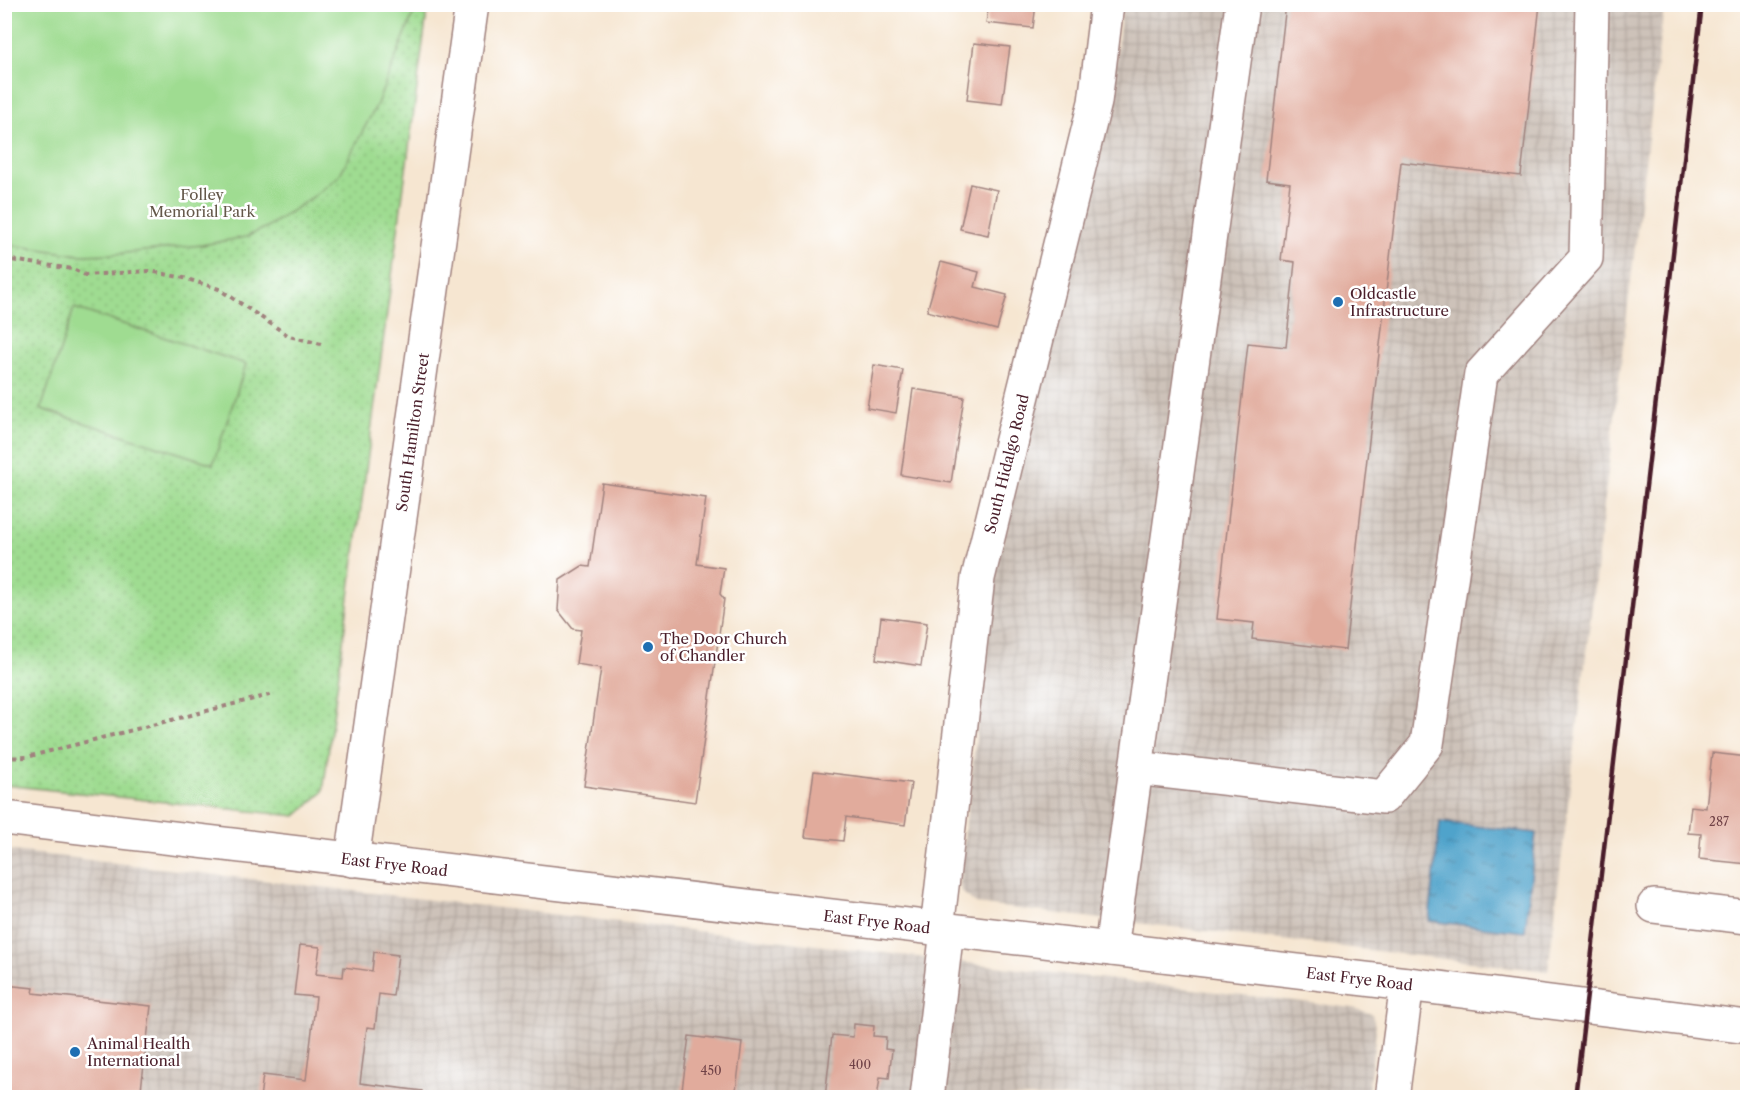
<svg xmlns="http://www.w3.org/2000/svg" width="1752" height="1102" font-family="'Libre Caslon Text',serif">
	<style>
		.industrial { fill: url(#industrial-grid) }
		.park { fill: url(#park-dots); stroke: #747e5e; stroke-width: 1.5 }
		.pitch { fill: #9fdc91; stroke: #747e5e; stroke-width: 1.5 }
		.water { fill: url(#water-ripples); stroke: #4d617b; stroke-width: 1.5 }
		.building { fill: #e1ab9c }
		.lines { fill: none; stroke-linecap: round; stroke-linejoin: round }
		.minor-casing { stroke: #a0827e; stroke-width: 36 }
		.path { stroke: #a0827e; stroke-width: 4; stroke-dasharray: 4.5 4.5; stroke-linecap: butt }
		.minor { stroke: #fff; stroke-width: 33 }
		.rail { stroke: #4a1f2b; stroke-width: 4.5 }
		.poi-dot { fill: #1f6fb2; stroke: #fff; stroke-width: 2 }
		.labels { text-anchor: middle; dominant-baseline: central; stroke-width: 5; stroke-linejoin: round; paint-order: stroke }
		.number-label { font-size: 12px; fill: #704247 }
		.park-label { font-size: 15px; fill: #64584a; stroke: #fff }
		.poi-label { font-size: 15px; fill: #4a1f2b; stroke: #fff; text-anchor: start }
		.street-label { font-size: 15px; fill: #4a1f2b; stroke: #fff }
	</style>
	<defs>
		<pattern id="industrial-grid" width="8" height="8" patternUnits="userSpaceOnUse" patternTransform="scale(1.5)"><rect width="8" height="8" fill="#cdc2b9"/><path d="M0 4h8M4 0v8" fill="none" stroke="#b2a69f"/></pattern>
		<pattern id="park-dots" width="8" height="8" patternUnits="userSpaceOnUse" patternTransform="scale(1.5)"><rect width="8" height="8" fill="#9fdc91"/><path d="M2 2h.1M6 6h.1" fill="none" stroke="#8abc7d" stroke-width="1.8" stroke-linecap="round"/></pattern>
		<pattern id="water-ripples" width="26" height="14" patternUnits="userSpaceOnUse" patternTransform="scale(1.5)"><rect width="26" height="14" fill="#50a3cb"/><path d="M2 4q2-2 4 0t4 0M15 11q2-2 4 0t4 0" fill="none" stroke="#4484a5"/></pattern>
	</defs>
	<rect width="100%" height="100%" fill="#fff"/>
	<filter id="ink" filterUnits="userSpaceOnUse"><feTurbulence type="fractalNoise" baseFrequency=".0167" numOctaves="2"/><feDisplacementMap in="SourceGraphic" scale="12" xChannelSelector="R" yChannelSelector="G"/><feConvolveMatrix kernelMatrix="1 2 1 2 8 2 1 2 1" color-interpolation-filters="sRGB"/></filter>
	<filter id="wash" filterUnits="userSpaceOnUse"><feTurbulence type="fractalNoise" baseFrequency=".008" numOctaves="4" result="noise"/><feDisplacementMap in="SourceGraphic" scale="24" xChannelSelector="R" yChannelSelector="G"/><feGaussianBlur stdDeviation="1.35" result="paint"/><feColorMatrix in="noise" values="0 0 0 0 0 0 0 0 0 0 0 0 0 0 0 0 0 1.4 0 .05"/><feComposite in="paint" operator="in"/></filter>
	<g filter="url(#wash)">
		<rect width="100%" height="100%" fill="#f6e6d1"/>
		<g class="industrial">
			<polygon points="1123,5 1664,5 1548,971 976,904 961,891 959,881 996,570 1111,91"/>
			<polygon points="5,850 1353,1008 1372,1014 1376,1031 1367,1097 5,1098"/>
		</g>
		<polygon class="park" points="5,5 428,5 323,792 296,816 5,785"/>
		<g class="pitch">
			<polygon points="12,5 12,4 417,5 377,104 339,176 313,197 267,227 246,237 202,245 115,254 80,255 5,244 4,68"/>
			<polygon points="74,308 246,364 213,464 41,409"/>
		</g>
		<polygon class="water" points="1440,822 1536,833 1525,932 1429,921"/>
		<g id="blocks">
			<g class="building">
				<polygon points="989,4 1036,4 1033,28 986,23"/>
				<polygon points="1286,4 1540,4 1521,176 1401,162 1345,650 1252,639 1254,623 1217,619 1248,343 1286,347 1295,262 1281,260 1290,183 1266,180"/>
				<polygon points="974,43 1010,47 1002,104 967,100"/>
				<polygon points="970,184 997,190 988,235 960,229"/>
				<polygon points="941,262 979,272 975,287 1007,295 997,330 927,311"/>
				<polygon points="874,365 903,370 896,413 867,408"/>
				<polygon points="913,389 964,397 951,483 901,475"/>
				<polygon points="602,483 706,498 697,564 724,568 720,594 724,599 695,802 584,786 601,668 576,664 581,630 573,629 558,610 560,580 582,566 590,567"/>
				<polygon points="881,617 927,623 921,666 876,659"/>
				<polygon points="1712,753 1748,757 1748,864 1699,859 1701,834 1688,833 1691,806 1706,808"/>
				<polygon points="814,771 911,783 905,825 846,817 843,841 805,837"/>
				<polygon points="300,945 320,947 316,974 343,977 344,967 372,971 374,952 398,955 393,996 379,994 375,1028 367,1027 360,1083 422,1091 422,1098 260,1098 263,1075 306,1080 316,997 294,995"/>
				<polygon points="4,985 34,988 33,993 151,1006 140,1098 4,1098"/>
				<polygon points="854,1024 874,1026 873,1036 886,1037 885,1049 892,1050 889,1078 880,1077 877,1098 825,1098 832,1035 853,1037"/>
				<polygon points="689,1036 742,1043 735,1098 681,1098"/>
			</g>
		</g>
	</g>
	<g filter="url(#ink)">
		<use href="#blocks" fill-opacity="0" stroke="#a0827e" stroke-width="1.5"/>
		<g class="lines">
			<defs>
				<g id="minor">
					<polyline points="1136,768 1384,797 1427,744 1481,374 1586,258 1592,4"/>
					<path id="s1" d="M4,818L1407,984L1748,1027"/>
					<path id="s2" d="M352,860L472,4"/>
					<polyline points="1654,906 1748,917"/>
					<path id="s3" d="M937,929L978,578L1095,102L1107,4"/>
					<polyline points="1111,949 1242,4"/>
					<polyline points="927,1098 947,930"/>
					<polyline points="1392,1098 1407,984"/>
				</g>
			</defs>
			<use href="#minor" class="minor-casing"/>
			<g class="path">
				<polyline points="4,259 73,269 85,275 150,271 184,278 219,289 289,336 321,344"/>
				<polyline points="4,758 27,757 273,694"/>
			</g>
			<use href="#minor" class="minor"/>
			<polyline class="rail" points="1575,1098 1702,4"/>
		</g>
	</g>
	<g class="poi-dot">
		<circle cx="1338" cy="302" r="6"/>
		<circle cx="648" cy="647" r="6"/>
		<circle cx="75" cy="1052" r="6"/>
	</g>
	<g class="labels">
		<g class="number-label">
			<text x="1719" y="821">287</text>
			<text x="860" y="1064">400</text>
			<text x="711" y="1070">450</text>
		</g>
		<g class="park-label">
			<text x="202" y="194">Folley<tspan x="202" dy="17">Memorial Park</tspan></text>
		</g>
		<g class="poi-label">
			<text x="1350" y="293">Oldcastle<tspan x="1350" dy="17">Infrastructure</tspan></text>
			<text x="660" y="638">The Door Church<tspan x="660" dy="17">of Chandler</tspan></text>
			<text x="87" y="1043">Animal Health<tspan x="87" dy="17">International</tspan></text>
		</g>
		<g class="street-label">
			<text stroke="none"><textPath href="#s2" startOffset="432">South Hamilton Street</textPath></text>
			<text stroke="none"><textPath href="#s3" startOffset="471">South Hidalgo Road</textPath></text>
			<text stroke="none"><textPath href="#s1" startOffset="393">East Frye Road</textPath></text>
			<text stroke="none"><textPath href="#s1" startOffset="879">East Frye Road</textPath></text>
			<text stroke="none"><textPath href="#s1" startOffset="1365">East Frye Road</textPath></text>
		</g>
	</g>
	<rect width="1752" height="1102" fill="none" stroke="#fff" stroke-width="24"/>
</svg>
